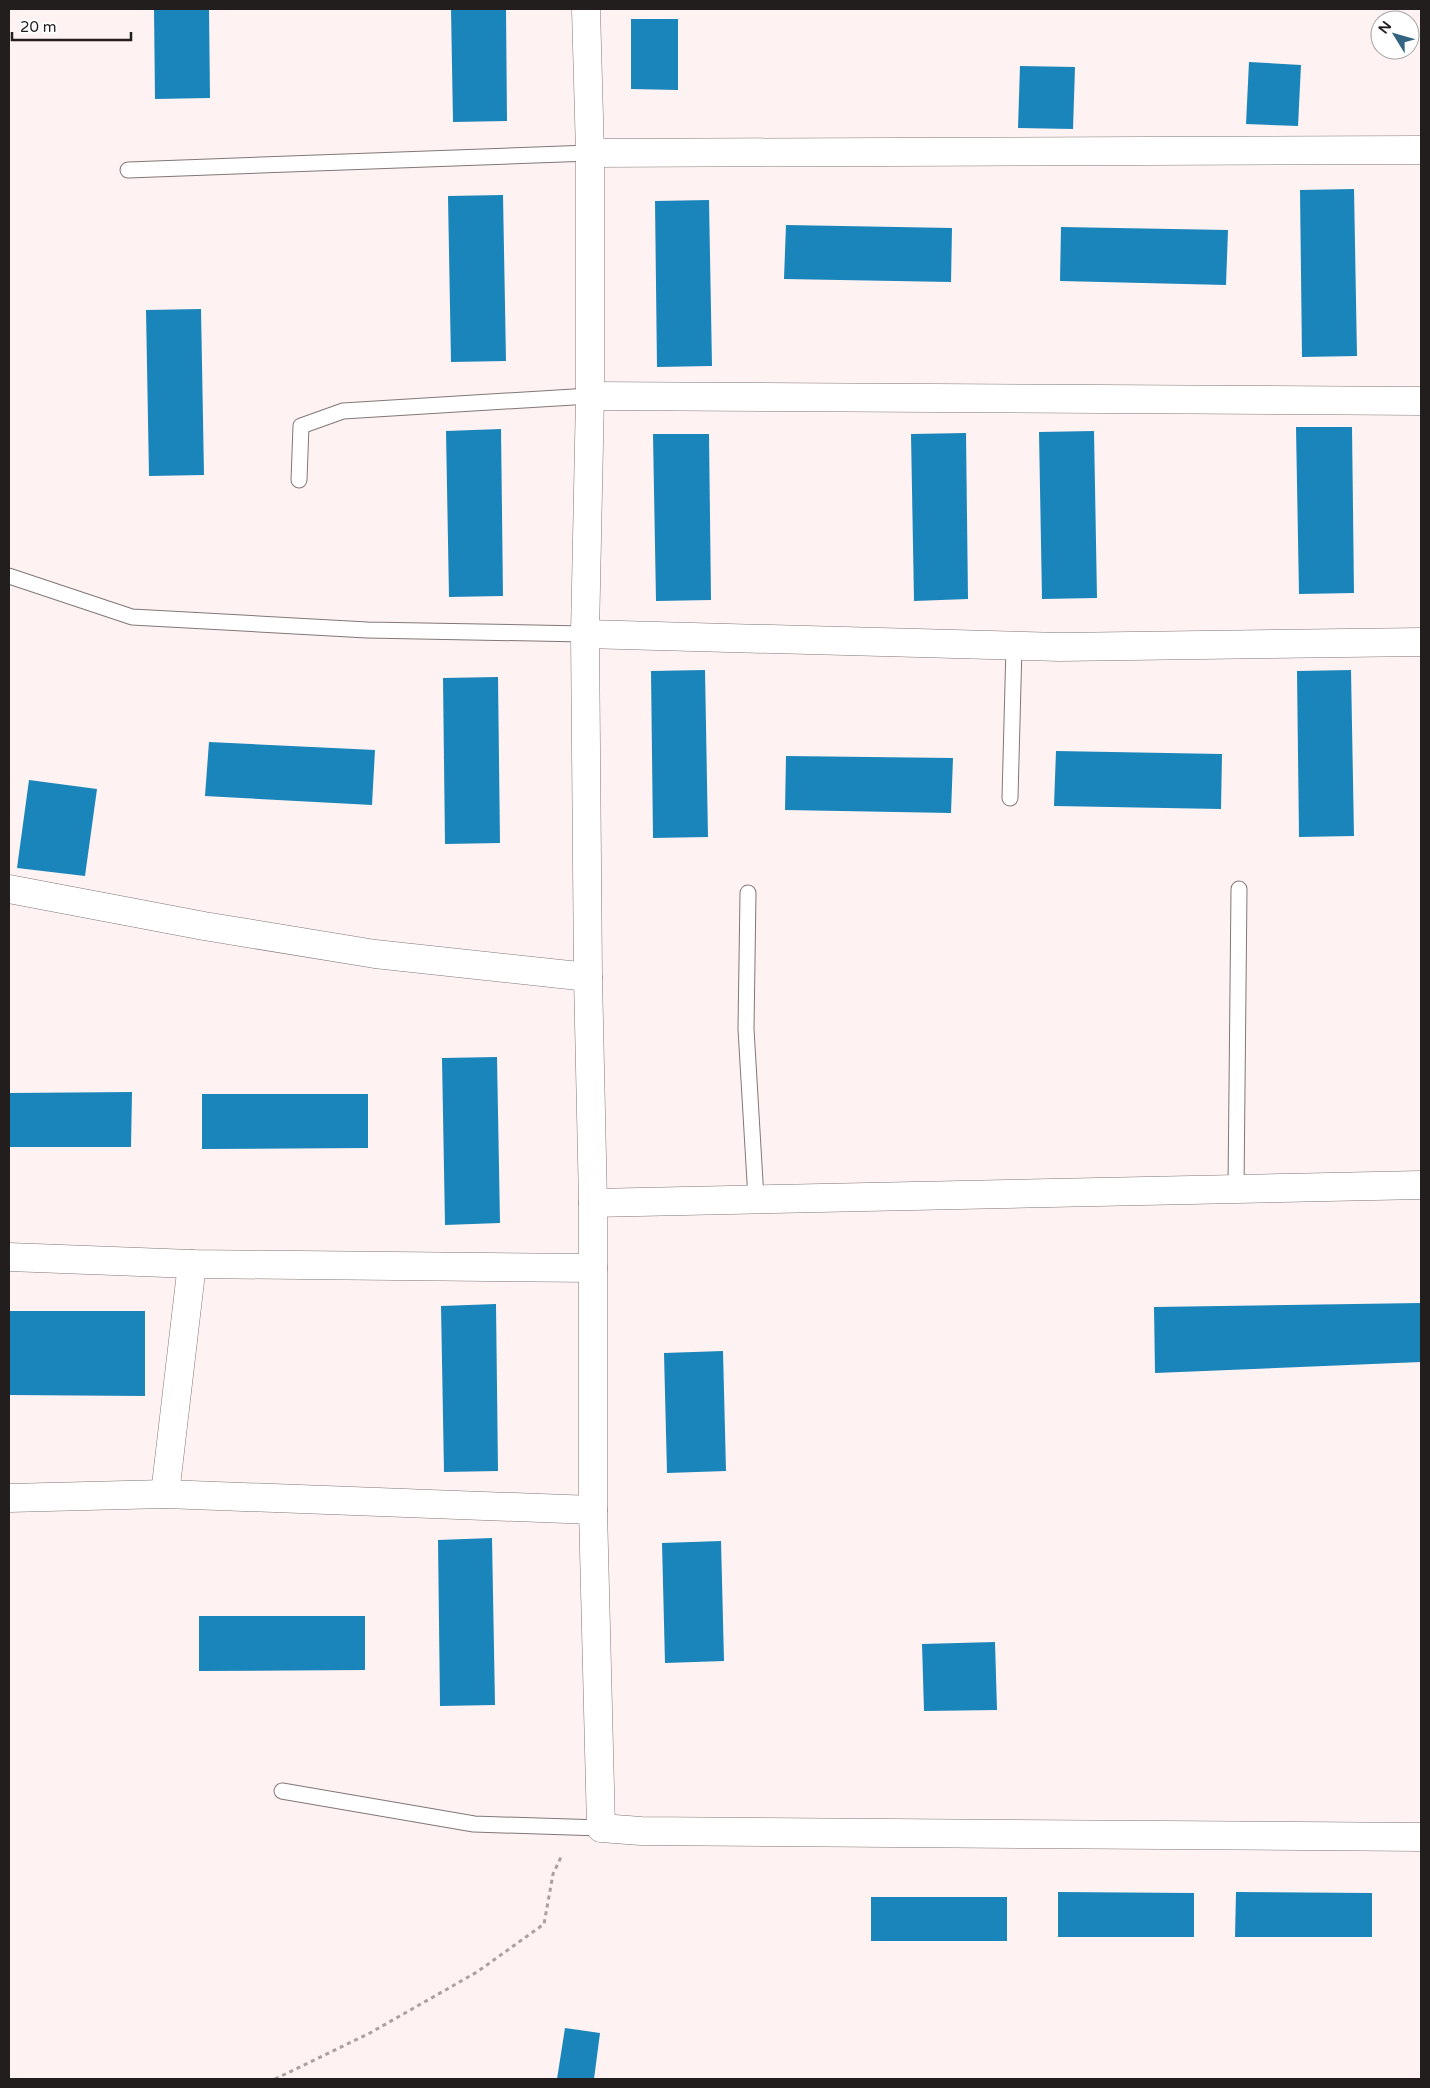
<svg xmlns="http://www.w3.org/2000/svg" width="1430" height="2088" font-family="'Varela Round',sans-serif">
	<style>
		.building { fill: #1a85ba }
		.lines { fill: none; stroke-linecap: round; stroke-linejoin: round }
		.service-casing { stroke: #817777; stroke-width: 17 }
		.minor-casing { stroke: #817777; stroke-width: 29 }
		.path { stroke: #aaa0a0; stroke-width: 3; stroke-dasharray: 4 4; stroke-linecap: butt }
		.service { stroke: #fff; stroke-width: 15 }
		.minor { stroke: #fff; stroke-width: 28 }
	</style>
	<rect width="100%" height="100%" fill="#fff2f2"/>
	<g class="building">
		<polygon points="154,9 209,9 210,98 155,99"/>
		<polygon points="451,9 506,9 507,121 453,122"/>
		<polygon points="631,19 678,19 678,90 631,89"/>
		<polygon points="1249,62 1301,65 1298,126 1246,124"/>
		<polygon points="1020,66 1075,67 1073,129 1018,128"/>
		<polygon points="1354,189 1357,356 1302,357 1300,190"/>
		<polygon points="503,195 506,361 451,362 448,196"/>
		<polygon points="709,200 712,366 657,367 655,201"/>
		<polygon points="786,225 952,228 951,282 784,279"/>
		<polygon points="1061,227 1228,230 1226,285 1060,281"/>
		<polygon points="201,309 204,475 149,476 146,310"/>
		<polygon points="1296,427 1352,427 1354,593 1299,594"/>
		<polygon points="501,429 503,596 449,597 446,431"/>
		<polygon points="1094,431 1097,598 1042,599 1039,432"/>
		<polygon points="966,433 968,599 914,601 911,434"/>
		<polygon points="653,434 709,434 711,600 656,601"/>
		<polygon points="705,670 708,837 653,838 651,671"/>
		<polygon points="1351,670 1354,836 1299,837 1297,671"/>
		<polygon points="498,677 500,843 445,844 443,678"/>
		<polygon points="209,742 375,750 372,805 205,796"/>
		<polygon points="1056,751 1222,754 1221,809 1054,806"/>
		<polygon points="786,756 953,758 951,813 785,810"/>
		<polygon points="29,780 97,789 85,876 17,868"/>
		<polygon points="497,1057 500,1223 445,1225 442,1058"/>
		<polygon points="132,1092 131,1147 9,1147 9,1093"/>
		<polygon points="202,1094 368,1094 368,1148 202,1149"/>
		<polygon points="1421,1303 1421,1362 1155,1373 1154,1307"/>
		<polygon points="496,1304 498,1471 444,1472 441,1306"/>
		<polygon points="9,1311 145,1311 145,1396 9,1395"/>
		<polygon points="723,1351 726,1471 667,1473 664,1353"/>
		<polygon points="492,1538 495,1705 440,1706 438,1540"/>
		<polygon points="721,1541 724,1661 665,1663 662,1543"/>
		<polygon points="199,1616 365,1616 365,1670 199,1671"/>
		<polygon points="995,1642 997,1710 924,1711 922,1644"/>
		<polygon points="1058,1892 1194,1893 1194,1937 1058,1937"/>
		<polygon points="1236,1892 1372,1893 1372,1937 1235,1937"/>
		<rect x="871" y="1897" width="136" height="44"/>
		<polygon points="565,2028 600,2033 594,2079 557,2079"/>
	</g>
	<g class="lines">
		<defs>
			<g id="service">
				<polyline points="128,170 590,153"/>
				<polyline points="299,480 301,426 343,411 590,396"/>
				<polyline points="9,576 132,617 367,630 585,634"/>
				<polyline points="1010,798 1014,646"/>
				<polyline points="748,893 746,1029 756,1199"/>
				<polyline points="1236,1189 1239,889"/>
				<polyline points="282,1791 474,1824 601,1828"/>
			</g>
			<g id="minor">
				<polyline points="586,9 590,153 590,396 585,634 588,977 593,1203 593,1510 601,1828 641,1831 1421,1837"/>
				<polyline points="590,153 1421,150"/>
				<polyline points="590,396 1421,401"/>
				<polyline points="585,634 1060,647 1421,642"/>
				<polyline points="9,889 204,926 375,954 588,977"/>
				<polyline points="593,1203 1421,1185"/>
				<polyline points="9,1257 192,1264 593,1268"/>
				<polyline points="165,1494 192,1264"/>
				<polyline points="9,1498 165,1494 593,1510"/>
			</g>
		</defs>
		<use href="#service" class="service-casing"/>
		<use href="#minor" class="minor-casing"/>
		<polyline class="path" points="275,2079 370,2033 477,1972 544,1924 553,1874 562,1855"/>
		<use href="#service" class="service"/>
		<use href="#minor" class="minor"/>
	</g>
	<rect width="1430" height="2088" fill="none" stroke="#221e1e" stroke-width="20"/>
	<g transform="translate(1395 35) rotate(307)"><circle r="24" fill="#ffffff" stroke="#a7a5a5"/>
	<path d="M0-4L9 19L0 12L-9 19Z" fill="#336482"/>
	<text y="-8" font-size="14" font-weight="bold" text-anchor="middle" fill="#221e1e">N</text>
	</g>
	<path d="M12 32v8h119v-8" fill="none" stroke="#221e1e" stroke-width="2.5"/>
	<text x="20" y="32" font-size="15" fill="#221e1e" stroke="#ffffff" stroke-width="4" paint-order="stroke">20 m</text>
</svg>
